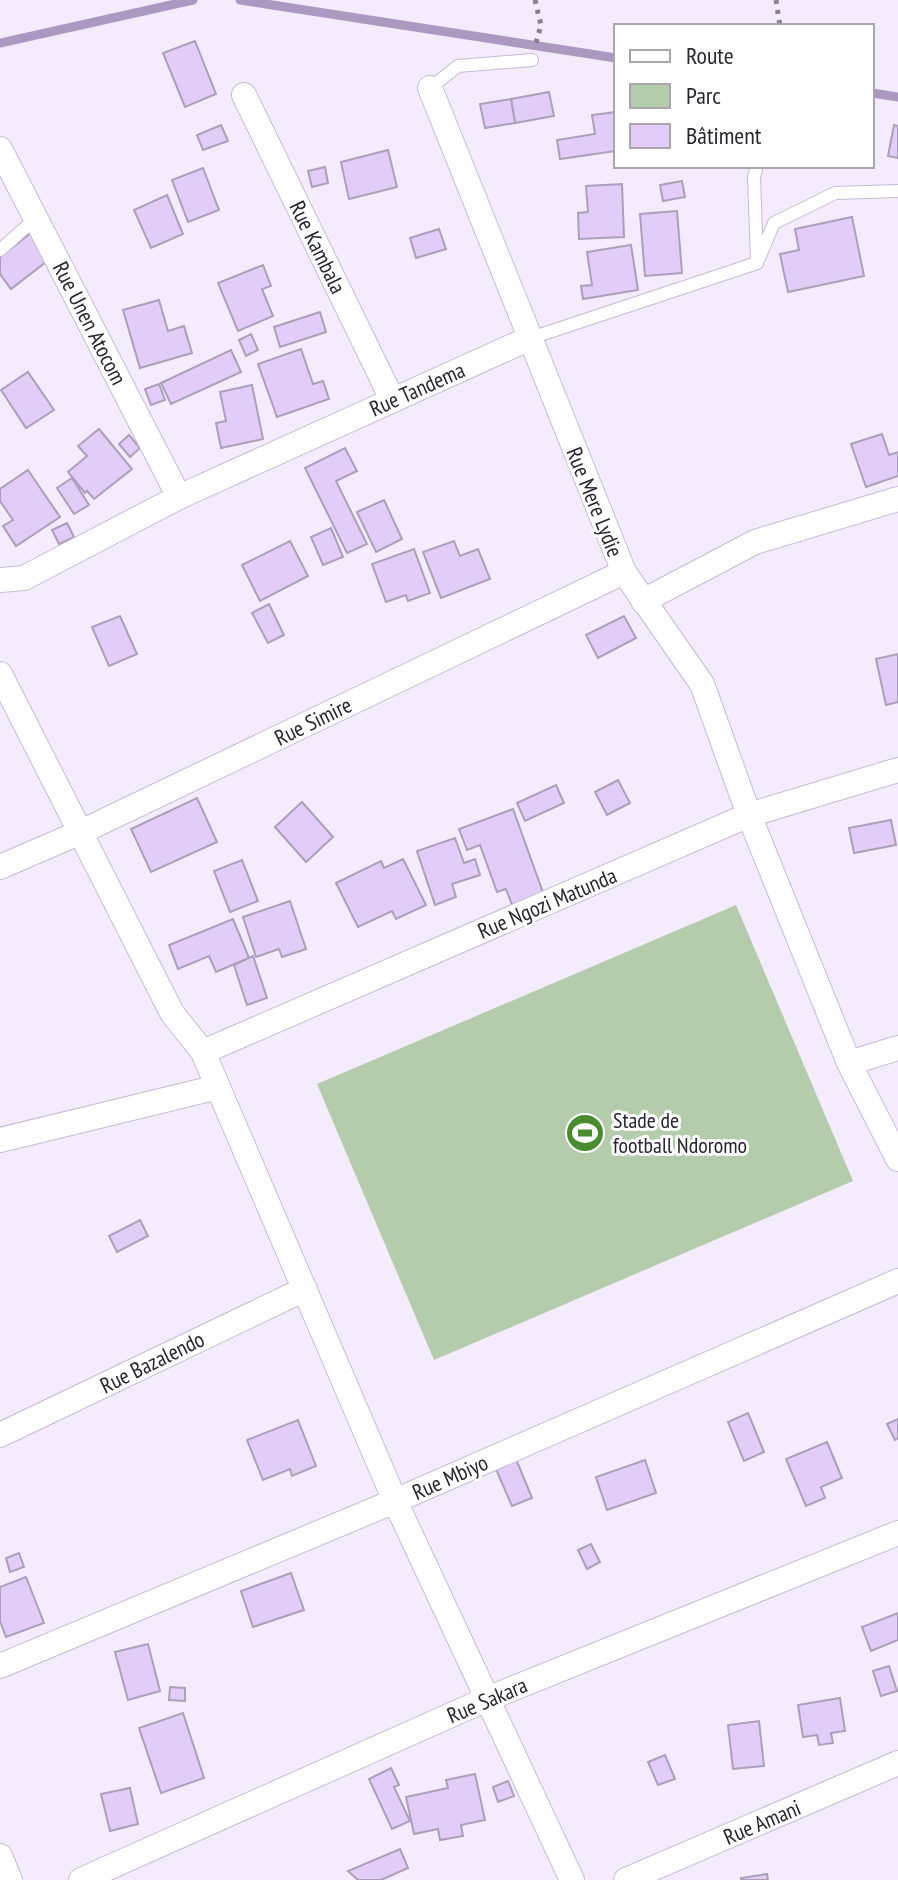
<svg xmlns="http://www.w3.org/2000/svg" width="898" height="1880" font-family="'PT Sans Narrow',sans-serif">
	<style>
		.green { fill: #b4ccac }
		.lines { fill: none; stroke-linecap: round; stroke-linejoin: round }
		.stream { stroke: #ac99c2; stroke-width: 9 }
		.building { fill: #e1cdf8; stroke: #ab9fba; stroke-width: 2 }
		.service-casing { stroke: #c7bad7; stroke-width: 14 }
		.minor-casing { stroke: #c7bad7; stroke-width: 26 }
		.path { stroke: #87808e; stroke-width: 5; stroke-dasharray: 4 6; stroke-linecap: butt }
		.service { stroke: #fff; stroke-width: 12 }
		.minor { stroke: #fff; stroke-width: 24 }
		.labels { text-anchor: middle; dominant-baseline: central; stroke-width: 6; stroke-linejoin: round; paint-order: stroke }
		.street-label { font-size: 22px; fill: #29242f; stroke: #fff }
		.poi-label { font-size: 22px; fill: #29242f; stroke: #fff; text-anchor: start }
	</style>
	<rect width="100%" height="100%" fill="#f4ecfd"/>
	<polygon class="green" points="736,905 853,1181 434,1360 317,1084"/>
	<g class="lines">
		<g class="stream">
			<polyline points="240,0 616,58"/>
			<polyline points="0,43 193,0"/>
			<polyline points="872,93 898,97"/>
		</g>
	</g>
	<g class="building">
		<polygon points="195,41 216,94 185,107 163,53"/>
		<polygon points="549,92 554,116 515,123 511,99"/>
		<polygon points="511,99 515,123 485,128 480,104"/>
		<polygon points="616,112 616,151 560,159 557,140 595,134 592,115"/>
		<polygon points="221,125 228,141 203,150 197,135"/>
		<polygon points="894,125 898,126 898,158 888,156"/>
		<polygon points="388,150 397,187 349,199 341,162"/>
		<polygon points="325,167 328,183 312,187 308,171"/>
		<polygon points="203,168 219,210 188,222 172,180"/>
		<polygon points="682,181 685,197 663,201 660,185"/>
		<polygon points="622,184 624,237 579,239 578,213 588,212 586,186"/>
		<polygon points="167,195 183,234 151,248 134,210"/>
		<polygon points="677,211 682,273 645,276 640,214"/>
		<polygon points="852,217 864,276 788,292 780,254 799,250 795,229"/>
		<polygon points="439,229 446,249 416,258 410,238"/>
		<polygon points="31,233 51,258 11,289 0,274 0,257"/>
		<polygon points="631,245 638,290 583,299 581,286 592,285 587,252"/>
		<polygon points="263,265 271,286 262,289 273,316 238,331 218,283"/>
		<polygon points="159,300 168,331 184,326 192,353 140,368 123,310"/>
		<polygon points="320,312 326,332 280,347 274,327"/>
		<polygon points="251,334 258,350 246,356 239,340"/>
		<polygon points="301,349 313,384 323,381 329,399 277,417 258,364"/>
		<polygon points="231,350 241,372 171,404 161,383"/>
		<polygon points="28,372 54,410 26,428 1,390"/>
		<polygon points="159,384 165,400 151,405 145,389"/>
		<polygon points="252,385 263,439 221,448 216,423 226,421 220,392"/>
		<polygon points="99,429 132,469 94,499 87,491 85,493 68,472 87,456 78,446"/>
		<polygon points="882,434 889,455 898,452 898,476 866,487 851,444"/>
		<polygon points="129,435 140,448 130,457 119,444"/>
		<polygon points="345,448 357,471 336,481 367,544 347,553 305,468"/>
		<polygon points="28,470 60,517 16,546 3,526 13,520 0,501 0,489"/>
		<polygon points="72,478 89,505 74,514 57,488"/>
		<polygon points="384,500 402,539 376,552 357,512"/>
		<polygon points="67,523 74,537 59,544 52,530"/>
		<polygon points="331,528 343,557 323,565 311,537"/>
		<polygon points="290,541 308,576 260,601 242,565"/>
		<polygon points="454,541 460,556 478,549 490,579 441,598 423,552"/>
		<polygon points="414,549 430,593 408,601 406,595 386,602 372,564"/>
		<polygon points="269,604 284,635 268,643 252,613"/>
		<polygon points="120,616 137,654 109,666 92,627"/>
		<polygon points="624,616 636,638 598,658 586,635"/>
		<polygon points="898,654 898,702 886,705 876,659"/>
		<polygon points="618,780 630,803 607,815 595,792"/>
		<polygon points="556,785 564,803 525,821 517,803"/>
		<polygon points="197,798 217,842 151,872 131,829"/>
		<polygon points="302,802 333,837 306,862 275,827"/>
		<polygon points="513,809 545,898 514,910 506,889 497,892 480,845 467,850 459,829"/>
		<polygon points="891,820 896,845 854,853 849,828"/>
		<polygon points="455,838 464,863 475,859 480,875 452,884 456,897 435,905 417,851"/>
		<polygon points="403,859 426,905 396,919 392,911 358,927 336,883 381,861 384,868"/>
		<polygon points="242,860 258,901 230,912 214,871"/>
		<polygon points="290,901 306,949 282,957 279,949 256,957 243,917"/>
		<polygon points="233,919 249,958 216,972 209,956 178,969 169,945"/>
		<polygon points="253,956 267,998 247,1005 234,965"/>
		<polygon points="140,1220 148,1236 117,1252 109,1236"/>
		<polygon points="748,1413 764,1452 744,1461 728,1422"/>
		<polygon points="898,1419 898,1438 895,1440 887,1424"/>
		<polygon points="298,1420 316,1466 292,1476 290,1469 263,1480 247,1440"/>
		<polygon points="827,1442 842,1478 821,1487 825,1498 806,1506 786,1459"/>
		<polygon points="516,1459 532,1498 512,1506 495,1467"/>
		<polygon points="645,1460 656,1493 607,1510 596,1477"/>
		<polygon points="591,1544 600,1562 587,1569 578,1550"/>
		<polygon points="19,1553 24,1567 10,1572 6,1558"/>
		<polygon points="291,1573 304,1610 253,1627 241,1591"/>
		<polygon points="26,1577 44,1623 6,1637 0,1621 0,1587"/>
		<polygon points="898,1613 898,1640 871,1651 862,1627"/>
		<polygon points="148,1644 160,1691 128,1700 115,1652"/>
		<polygon points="889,1666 897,1691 881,1696 873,1671"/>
		<polygon points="170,1687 185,1688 185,1701 169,1700"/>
		<polygon points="840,1698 845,1731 831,1733 833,1743 819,1745 817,1735 803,1737 798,1705"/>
		<polygon points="183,1713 204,1778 161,1793 139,1728"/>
		<polygon points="759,1721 764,1766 733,1769 728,1725"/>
		<polygon points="665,1755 675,1779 658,1785 648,1762"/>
		<polygon points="391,1768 399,1785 394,1787 410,1821 392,1829 369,1779"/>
		<polygon points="475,1774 485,1820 461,1825 463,1836 440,1840 438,1829 414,1834 406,1797 448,1788 446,1780"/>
		<polygon points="508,1781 514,1796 498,1802 493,1787"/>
		<polygon points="130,1788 138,1824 110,1831 101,1794"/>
		<polygon points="400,1849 408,1868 381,1880 358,1880 348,1871"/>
		<polygon points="767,1874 768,1880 741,1880 741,1878"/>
	</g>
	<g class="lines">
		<defs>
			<g id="service">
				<polyline points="430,88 458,66 532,60"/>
				<polyline points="0,250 36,218"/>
				<polyline points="757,260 754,177 757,166"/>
				<polyline points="757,263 774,223 835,193 898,191"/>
				<polyline points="528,339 757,263"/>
			</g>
			<g id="minor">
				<polyline points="430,88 624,572 702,684 749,815 849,1063 898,1159"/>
				<polyline points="244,95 392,399"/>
				<polyline points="0,149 179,497"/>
				<polyline points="0,580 24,578 179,497 528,339"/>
				<polyline points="643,601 755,542 898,499"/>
				<polyline points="0,674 172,1013 203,1052 395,1501 572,1880"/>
				<polyline points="0,867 81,832 624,572"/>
				<polyline points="203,1052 749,815 898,770"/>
				<polyline points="849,1063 898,1048"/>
				<polyline points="0,1140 218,1087"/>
				<polyline points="0,1435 305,1289"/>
				<polyline points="0,1666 395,1501 898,1281"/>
				<polyline points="0,1856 10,1880"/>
				<polyline points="81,1880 487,1699 898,1533"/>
				<polyline points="626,1880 898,1763"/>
			</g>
		</defs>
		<use href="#service" class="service-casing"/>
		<use href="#minor" class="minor-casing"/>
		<g class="path">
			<polyline points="535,0 541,25 536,43"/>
			<polyline points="776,0 780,26"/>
		</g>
		<use href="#service" class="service"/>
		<use href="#minor" class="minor"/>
	</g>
	<defs>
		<symbol id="stadium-disc" viewBox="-11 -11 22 22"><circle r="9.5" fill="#498c2f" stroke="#fff"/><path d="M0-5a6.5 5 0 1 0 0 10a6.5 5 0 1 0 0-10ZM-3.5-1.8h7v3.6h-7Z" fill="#fff"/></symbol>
	</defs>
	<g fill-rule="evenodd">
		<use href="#stadium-disc" x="563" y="1111" width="44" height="44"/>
	</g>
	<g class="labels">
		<g class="street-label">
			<text transform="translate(318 247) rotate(64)">Rue Kambala</text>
			<text transform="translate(90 323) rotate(63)">Rue Unen Atocom</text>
			<text transform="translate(417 389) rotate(-24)">Rue Tandema</text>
			<text transform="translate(595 502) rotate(68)">Rue Mere Lydie</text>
			<text transform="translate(313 721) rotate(-26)">Rue Simire</text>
			<text transform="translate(547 903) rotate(-23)">Rue Ngozi Matunda</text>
			<text transform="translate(152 1362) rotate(-26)">Rue Bazalendo</text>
			<text transform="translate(450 1477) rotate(-24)">Rue Mbiyo</text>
			<text transform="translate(487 1700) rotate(-23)">Rue Sakara</text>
			<text transform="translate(762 1822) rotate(-23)">Rue Amani</text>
		</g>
		<g class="poi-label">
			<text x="613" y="1120">Stade de<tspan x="613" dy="25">football Ndoromo</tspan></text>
		</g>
	</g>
	<rect x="614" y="24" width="260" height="144" fill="#ffffff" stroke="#a9a7ac" stroke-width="2"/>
	<rect x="630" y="50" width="40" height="12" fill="#ffffff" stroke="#a9a7ac" stroke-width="2"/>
	<text x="686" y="64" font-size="24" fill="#29242f">Route</text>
	<rect x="630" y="84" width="40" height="24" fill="#b4ccac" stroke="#a9a7ac" stroke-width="2"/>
	<text x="686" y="104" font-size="24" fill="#29242f">Parc</text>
	<rect x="630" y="124" width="40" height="24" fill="#e1cdf8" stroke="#a9a7ac" stroke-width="2"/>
	<text x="686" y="144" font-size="24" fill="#29242f">Bâtiment</text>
</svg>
